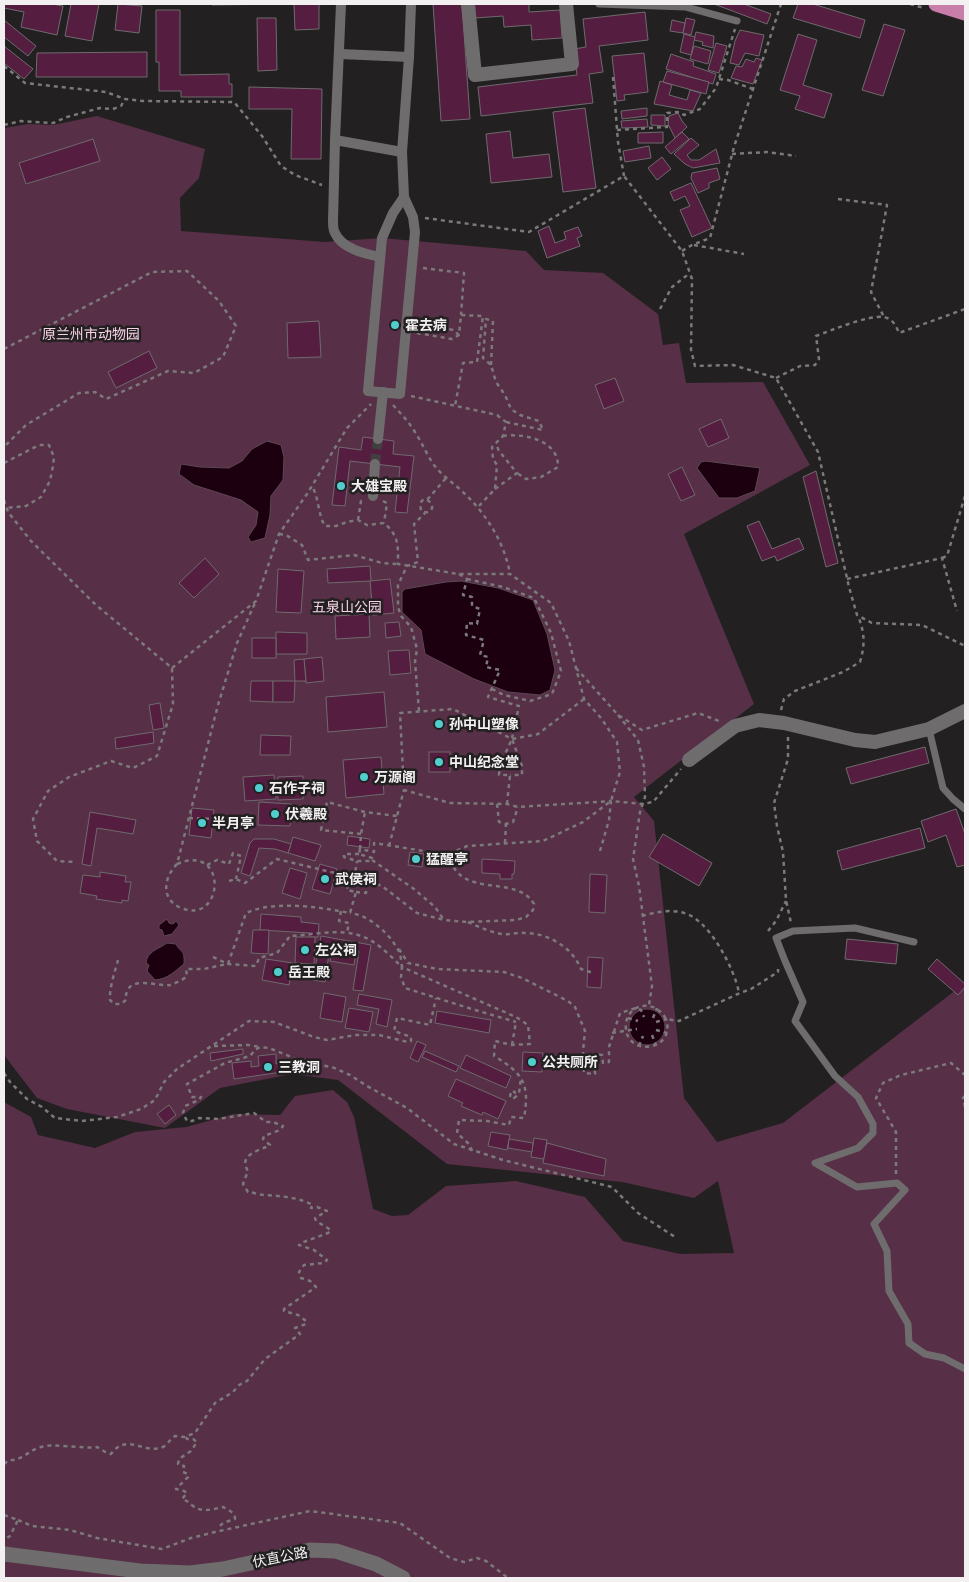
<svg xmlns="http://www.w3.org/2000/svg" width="969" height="1582" font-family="'DejaVu Sans','Noto Sans SC',sans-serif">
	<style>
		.green { fill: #572f46 }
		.water { fill: #1c0010; stroke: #5c4854 }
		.building { fill: #551d40; stroke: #6e6b6d }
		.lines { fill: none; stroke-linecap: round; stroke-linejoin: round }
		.pedestrian-tunnel { stroke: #423f41; stroke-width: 10; stroke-dasharray: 10 5; stroke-linecap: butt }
		.path { stroke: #7c797b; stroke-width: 2.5; stroke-dasharray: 4 4; stroke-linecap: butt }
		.service { stroke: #6f6c6e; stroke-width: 7 }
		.pedestrian { stroke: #6f6c6e; stroke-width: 10 }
		.minor { stroke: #6f6c6e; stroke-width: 14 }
		.secondary { stroke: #6f6c6e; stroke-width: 15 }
		.trunk { stroke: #c87ea9; stroke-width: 15 }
		.poi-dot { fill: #52cdcd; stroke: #232022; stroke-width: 2 }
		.labels { text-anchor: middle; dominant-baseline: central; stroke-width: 5; stroke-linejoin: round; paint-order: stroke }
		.poi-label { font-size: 14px; font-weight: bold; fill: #f2f0f1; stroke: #232022; text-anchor: start }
		.park-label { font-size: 14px; fill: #f7d1e5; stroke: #232022 }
		.street-label { font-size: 14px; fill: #f2f0f1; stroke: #232022 }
	</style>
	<rect width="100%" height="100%" fill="#232022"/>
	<polygon class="green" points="97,116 205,149 199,178 180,198 181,231 325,242 382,238 526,251 544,270 603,273 658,314 663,345 679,343 686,383 763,382 810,465 684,534 754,704 634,797 654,821 684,1098 717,1142 783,1123 965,983 965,1578 4,1578 4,1102 31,1117 38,1135 95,1148 135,1132 186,1127 234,1114 280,1115 295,1096 333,1090 347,1102 354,1117 373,1209 392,1216 408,1215 446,1186 516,1181 585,1197 623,1241 680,1254 734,1253 718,1181 694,1198 622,1182 447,1164 338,1080 292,1074 220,1088 165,1128 67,1109 37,1098 4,1055 4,128 28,124 53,125"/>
	<g class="water">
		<polygon points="267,441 281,445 284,457 283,480 271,496 270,515 265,538 251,542 248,537 256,525 258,512 241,500 194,485 179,474 181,464 200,467 229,468 242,461 252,449"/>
		<polygon points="705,461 760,468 755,491 737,498 719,498 697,468 701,462"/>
		<polygon points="461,581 498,588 533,600 547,634 555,670 550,690 540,695 508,692 474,679 425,654 421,630 402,612 402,592 405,589 446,582"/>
		<polygon points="167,919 169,923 173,924 176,921 179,925 172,934 164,936 162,930 159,929 159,925"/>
		<path d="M167,943L176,944C180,953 185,948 184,964C175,971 168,979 155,980L147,971L149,965L146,963C147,951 159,949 167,943Z"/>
		<circle cx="647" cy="1027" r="18"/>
	</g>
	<g class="building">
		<polygon points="5,4 52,4 63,6 57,35 21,27 24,12 4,8"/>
		<polygon points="71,4 99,4 92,41 65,36"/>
		<polygon points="118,4 142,6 139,33 115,30"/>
		<polygon points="212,4 289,4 212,5"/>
		<polygon points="294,4 319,4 319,29 295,30"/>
		<polygon points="433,4 462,4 470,119 441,121"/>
		<polygon points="474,4 529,4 529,12 560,10 562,38 532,40 531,25 504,27 503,16 475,18"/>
		<polygon points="714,4 744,4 771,14 767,24"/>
		<polygon points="798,4 813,4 865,20 860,38 793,18"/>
		<polygon points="156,10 180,10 180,75 229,74 229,84 232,84 232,97 181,97 181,91 159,91 159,62 156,62"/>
		<polygon points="645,12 648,40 599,46 603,72 589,74 593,103 481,116 478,87 577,75 574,49 586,47 583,19"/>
		<polygon points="257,18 276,18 277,70 258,71"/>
		<polygon points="686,18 695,20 691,35 683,33"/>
		<polygon points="4,20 36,46 28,56 4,37"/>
		<polygon points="672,20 685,23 683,33 670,31"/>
		<polygon points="884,24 905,30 883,96 862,90"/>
		<polygon points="740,30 764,35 759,56 745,53 739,65 730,63 735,41"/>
		<polygon points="696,32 714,36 713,48 702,45 703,42 694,40"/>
		<polygon points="684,34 695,37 691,55 680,52"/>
		<polygon points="798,34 817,40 803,85 832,94 824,118 795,109 800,96 780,90"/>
		<polygon points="716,43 727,46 719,73 708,70"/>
		<polygon points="4,46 33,69 24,79 4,63"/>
		<polygon points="694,46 711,51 708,64 690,59"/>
		<polygon points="147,52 147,77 36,77 37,53"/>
		<polygon points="644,53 648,92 624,95 625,100 617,101 612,56"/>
		<polygon points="671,54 694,62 693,66 716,74 713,84 666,69"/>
		<polygon points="756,58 762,60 753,84 731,78 736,66 742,67 746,59 754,62"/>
		<polygon points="667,71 709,82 706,94 663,82"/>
		<polygon points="660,81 672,85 669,95 687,100 690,90 701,93 693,111 654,104"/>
		<polygon points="249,87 322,89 321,159 291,159 292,109 249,109"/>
		<polygon points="585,108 596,188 563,192 553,112"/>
		<polygon points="647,108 647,116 622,119 621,111"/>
		<polygon points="678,113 682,121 687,127 675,138 668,124 669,116"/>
		<polygon points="651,115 665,115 665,126 651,125"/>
		<polygon points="647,119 648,127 622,128 621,121"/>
		<polygon points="510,131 513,158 549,154 552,177 491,183 486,134"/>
		<polygon points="663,132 663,143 638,143 638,133"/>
		<polygon points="682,132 689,139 671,154 665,147"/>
		<polygon points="691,138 699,145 687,155 691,160 699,160 716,149 720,163 693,168 685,164 674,154"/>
		<polygon points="93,139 100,161 26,184 19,163"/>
		<polygon points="649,146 651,158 625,162 623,151"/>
		<polygon points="662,157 671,169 657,180 648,168"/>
		<polygon points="717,168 720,179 709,183 709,188 698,193 691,178 692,173"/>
		<polygon points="691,183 712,228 692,237 680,210 690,206 685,196 674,201 670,192"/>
		<polygon points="549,226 555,243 566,239 564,232 578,227 582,236 577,238 580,246 547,258 538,231"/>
		<polygon points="319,321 321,357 288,358 287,323"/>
		<polygon points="149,351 157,368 116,388 108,372"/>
		<polygon points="615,378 624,401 604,409 595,385"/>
		<polygon points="721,419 729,438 708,447 699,429"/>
		<polygon points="363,437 394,441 393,454 414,456 407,513 395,512 400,467 350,461 345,506 332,505 339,447 361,450"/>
		<polygon points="682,467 695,495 681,501 668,474"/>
		<polygon points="816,471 838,563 826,567 803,477"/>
		<polygon points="759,521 772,549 799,538 804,549 777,561 775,556 762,561 747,526"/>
		<polygon points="205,558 219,574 194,598 179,583"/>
		<polygon points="370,566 371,581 328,583 327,569"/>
		<polygon points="278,569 304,571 301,613 276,612"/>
		<polygon points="390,579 394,613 373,615 370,581"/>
		<polygon points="369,614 370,637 336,639 335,616"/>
		<polygon points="399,622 401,636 386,638 385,623"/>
		<polygon points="276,632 307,633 307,654 276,654"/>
		<rect x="252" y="638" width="24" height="20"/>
		<polygon points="409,650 411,673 390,675 388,651"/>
		<polygon points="322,657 324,681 306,683 304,659"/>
		<polygon points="304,659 306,681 295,681 294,660"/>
		<polygon points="251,681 273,681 273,702 250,701"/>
		<polygon points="273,681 295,681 294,702 273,702"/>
		<polygon points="384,692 387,727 328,732 326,697"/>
		<polygon points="160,703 164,728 153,730 149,705"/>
		<polygon points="153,732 154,743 116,749 115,738"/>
		<polygon points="261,735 291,736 290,755 260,755"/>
		<polygon points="925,747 929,763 851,784 846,768"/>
		<rect x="429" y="752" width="21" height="20"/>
		<polygon points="381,757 384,794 346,798 343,760"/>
		<polygon points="274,775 276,799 245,801 243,777"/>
		<polygon points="303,776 303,799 278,800 278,777"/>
		<polygon points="259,802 291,804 290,826 258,825"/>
		<polygon points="192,808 214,810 211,838 189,835"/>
		<polygon points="956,809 965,834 965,865 957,867 946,835 928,842 921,821"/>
		<polygon points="90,812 136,820 133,834 97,828 91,866 82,864"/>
		<polygon points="920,828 925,848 842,870 837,851"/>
		<polygon points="663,834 712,863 699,886 649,857"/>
		<polygon points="348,836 370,839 369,848 347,845"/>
		<polygon points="293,837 321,845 315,861 288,853"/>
		<polygon points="254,839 274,839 291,844 288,853 275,849 259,848 250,876 241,873 250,843"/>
		<polygon points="410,852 424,854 422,867 408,865"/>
		<polygon points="482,859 515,861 514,874 512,874 512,879 500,879 500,874 482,873"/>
		<polygon points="320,864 337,869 330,894 312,889"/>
		<polygon points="290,868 307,873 300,899 282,893"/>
		<polygon points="100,872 126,876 125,882 131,882 128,901 122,900 122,903 96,899 97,896 80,893 83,875 100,877"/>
		<polygon points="590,874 607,875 605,913 589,912"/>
		<polygon points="261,914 301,917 301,922 319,924 318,937 310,937 310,933 260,930"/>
		<polygon points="253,930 269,930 268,954 251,953"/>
		<polygon points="321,936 371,945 363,991 353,990 359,951 356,951 354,965 330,961 333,947 330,946 325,982 313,980"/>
		<polygon points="296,937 315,937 314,964 295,963"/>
		<polygon points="847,939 898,944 896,964 845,959"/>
		<polygon points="588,957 603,958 601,988 587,987"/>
		<polygon points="266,959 293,963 289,985 262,980"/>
		<polygon points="937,959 965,984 965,987 958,995 928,969"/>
		<polygon points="324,993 346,997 342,1022 320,1018"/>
		<polygon points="359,994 392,1000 387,1027 376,1024 379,1009 357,1005"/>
		<polygon points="349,1008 373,1012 369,1032 345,1028"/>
		<polygon points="437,1011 491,1020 489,1033 435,1023"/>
		<polygon points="417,1041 426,1045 418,1062 410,1058"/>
		<polygon points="243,1049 243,1054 211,1061 210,1053"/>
		<polygon points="425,1051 459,1066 456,1072 422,1057"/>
		<polygon points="523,1052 543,1053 542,1072 522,1071"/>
		<polygon points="276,1054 276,1064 281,1063 282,1072 234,1079 232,1063 251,1061 251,1067 259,1066 258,1056"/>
		<polygon points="466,1055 511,1076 506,1088 460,1068"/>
		<polygon points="456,1079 506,1101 498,1119 483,1112 482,1115 461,1106 463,1103 448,1096"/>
		<polygon points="169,1105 176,1115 165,1124 157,1114"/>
		<polygon points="491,1132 510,1135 507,1150 488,1146"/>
		<polygon points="534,1138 547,1140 544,1159 531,1157"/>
		<polygon points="509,1139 533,1143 532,1152 508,1148"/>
		<polygon points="547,1143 606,1159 604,1176 543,1163"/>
	</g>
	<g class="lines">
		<polyline class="pedestrian-tunnel" points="375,464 378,439"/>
		<g class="path">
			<polyline points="910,4 924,8"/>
			<polyline points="4,66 25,83 106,92 125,99 143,101 234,102 262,136 281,166 295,175 322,185"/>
			<polyline points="613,77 618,142 624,176"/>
			<polyline points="719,79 728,80 753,89"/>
			<polyline points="4,125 21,121 53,123 67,117 100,108 113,109 121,106 125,99"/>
			<polyline points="617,130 667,127 667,113 679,112 684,115 700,109 716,88 735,29"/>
			<polyline points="732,154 767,152 796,156"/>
			<polyline points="838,199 887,205 871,292 884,317"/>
			<polyline points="425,218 529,232 624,176 682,251 692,279 691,350 695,366 733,365 776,378 818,452 849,587 857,615 872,623 922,625 965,646"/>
			<polyline points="694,245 744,254"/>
			<polyline points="682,251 692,245 710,238 734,147 781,4"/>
			<polyline points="423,268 464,273 461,315"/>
			<polyline points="660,309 672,287 690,273"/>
			<polyline points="418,322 453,330 459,335"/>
			<polyline points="417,333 452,339 459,335 461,315 483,316 477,362 463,363 455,406"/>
			<polyline points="4,349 152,272 187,271 219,301 236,326 223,357 194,373 168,371 106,399 95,392 79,393 26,425 4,447"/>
			<polyline points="491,365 493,321 486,319 483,358 491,365 496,382 505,395 511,409 520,415 539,421 543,430 506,422"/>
			<path d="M776,378L800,366L815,365L819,359L816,336C832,330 868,315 884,317C893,319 896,326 899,333L965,309"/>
			<polyline points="411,396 497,415 506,422 503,436 492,447 493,459 497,465 495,489 477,508"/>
			<path d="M393,405C401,414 409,422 415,432C422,443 427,455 434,465C443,477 455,484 465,494C487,515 505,544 510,574"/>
			<path d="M503,436C524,433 559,440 558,467L541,477L526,479L517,473"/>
			<polyline points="4,463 39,445 49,445 54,457 53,466 50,481 41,497 26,506 6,508"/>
			<polyline points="495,489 517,473 499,451 496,444"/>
			<polyline points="4,500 8,512 31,541 96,605 172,668 173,704 157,756 133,768 111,761 69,777 48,791 33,819 37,841 57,861 75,862"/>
			<path d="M427,500C437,505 431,516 421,511L420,503L423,500H427L446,478"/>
			<polyline points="383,501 387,503 384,523"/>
			<polyline points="358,520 361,501 365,500"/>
			<polyline points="279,534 286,535 302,545 308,560 354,555 382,563 398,564"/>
			<polyline points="942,558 947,556 965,496"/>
			<polyline points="459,574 467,579 463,595 472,597 472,606 480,609 477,624 467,623 466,635 484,640 480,655 488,657 486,667 500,670 488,697 519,706 512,738"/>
			<polyline points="467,579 503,587 534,598 551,633 561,671 552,694 530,701 504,695 492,689"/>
			<polyline points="847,579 942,558 957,611"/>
			<polyline points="172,668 256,601 279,534 307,494 347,428 371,404"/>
			<polyline points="576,668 618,715 642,730 698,713 719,721"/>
			<polyline points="584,699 538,734 512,739 453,709 400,713 404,790 450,803 507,804 518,807 611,801"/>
			<path d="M781,710L784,699L795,691L843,672L860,662C865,645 865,633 858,616"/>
			<polyline points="419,711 415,662 417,649 411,627 401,616 398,607 398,585 407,566 418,562 414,524 425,513"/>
			<polyline points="618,715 638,740 644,767 645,797 640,812 633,859 639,886 652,986 649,1005"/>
			<polyline points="788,737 788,759 774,803 777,826 783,852 786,900 791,923"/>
			<polyline points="497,804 499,822 506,824 513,822 518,807"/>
			<polyline points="507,804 510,775 499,775 500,765 512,739 522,766 522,775 510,775"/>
			<polyline points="189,818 219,819"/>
			<polyline points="361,834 321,830 327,802 365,812 397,816"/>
			<polyline points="505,843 506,824"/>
			<polyline points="389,846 404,790"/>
			<polyline points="360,849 361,834 365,812"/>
			<polyline points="600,851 609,820 611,801 643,804 653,802 681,769"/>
			<polyline points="359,854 344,854 344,857 357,861 371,861 372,858 359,854 360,849 374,852 374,843 424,851 451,862"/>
			<polyline points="372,860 414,889 435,907 444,920"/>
			<path d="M177,864C229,842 224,926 181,908C160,899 164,877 177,864L218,705L237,643L255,603"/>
			<polyline points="207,865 217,860 229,864 233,853 241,856 236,879"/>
			<polyline points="354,879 357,861"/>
			<path d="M229,881L236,879L245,883L277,859L368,881L382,886L417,913L444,920L467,922L516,920L526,917L533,910L534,904C517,874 462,899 450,859L456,851L467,846L543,841L583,822L611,801L620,772L617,742L601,718L584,699L569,641L551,603L510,574H458L398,564C398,545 399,536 384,523L367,525L358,520L347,522L336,526H325C318,515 319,498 312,486"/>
			<polyline points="356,892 366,893 368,881"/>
			<polyline points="341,911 339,921 349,923 347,933"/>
			<path d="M642,916C655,912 671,909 684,913C709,919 735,970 739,993"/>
			<path d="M468,922C479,927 490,932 502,934C509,935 517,932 525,933C548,933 572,947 581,969L593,973"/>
			<polyline points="768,931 776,921 786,901"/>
			<polyline points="399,949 408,963 437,969 504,972 522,978 568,1001 575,1007 585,1031 583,1051 584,1073 595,1074 595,1054 602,1055 603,1063 609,1062 609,1047 620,1013 636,1008 641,1010 644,1017"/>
			<path d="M213,957L228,964L256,966L259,958L277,953L290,936C312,935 339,928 361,936C377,941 390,956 402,967C401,961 401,953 397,948C388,932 368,915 350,913"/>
			<path d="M118,960C115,971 109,989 110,1000L114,1004H121L126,1000C124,973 158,987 170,985C176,983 183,980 187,976L186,969H204L227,964"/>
			<path d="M228,964L246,913C275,900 319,907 350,913L356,892L347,890L348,878"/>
			<polyline points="628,1018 638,1021"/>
			<polyline points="653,1018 657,1008"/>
			<path d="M656,1022L666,1019C676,1050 630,1057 626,1030C623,1005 653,996 666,1019L679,1021L740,993L751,989L778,972V969"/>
			<polyline points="656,1030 667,1033"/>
			<polyline points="612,1033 637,1029"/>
			<polyline points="652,1035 656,1045"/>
			<polyline points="512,1045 516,1022"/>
			<polyline points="214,1046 248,1045 260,1047"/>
			<polyline points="639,1046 643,1036"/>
			<polyline points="4,1073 10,1082 27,1099 42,1107 55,1118 82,1121 117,1117 141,1109 155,1100 164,1082 177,1069 249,1021 274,1022 314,1037 327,1040 355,1035 379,1035 408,1042 411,1041 411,1037 394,1031 397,1018 430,1025 436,998"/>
			<polyline points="965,1096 963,1098 965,1107"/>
			<polyline points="510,1097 511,1091 515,1092 514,1098 519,1094 521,1077"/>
			<path d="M472,1151L469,1144L457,1133L459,1120L487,1121L509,1125L511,1117L524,1118C530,1084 523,1073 494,1056L495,1041L512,1045L530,1044L528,1025L516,1017L402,967L401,977L405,988L475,1010L516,1022"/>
			<polyline points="896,1174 896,1132 876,1098 883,1083 901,1075 951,1063 965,1075"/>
			<path d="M186,1437L187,1439H193L197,1442L191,1451L179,1459L178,1464L184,1466L183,1472L188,1474V1477L176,1489L184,1491L187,1493L182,1499C188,1501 189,1503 193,1506C202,1513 213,1509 223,1507C228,1510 235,1512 235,1519L223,1523L220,1526L221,1531"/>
			<path d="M4,1464L9,1460C22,1461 29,1450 41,1447C54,1443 81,1449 97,1447L107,1453L111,1454C127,1432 144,1455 163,1447C168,1444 170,1439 175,1436L184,1437L195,1433L215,1403L233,1392L239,1385L247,1381L265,1359L300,1334L295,1328L306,1324V1321L298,1315L284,1311V1309L316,1287L310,1281L301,1278L299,1272L304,1265L324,1263L327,1260L314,1250L299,1245L301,1243L328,1233L331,1230L316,1221L315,1218L327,1211L317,1207L311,1208L313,1205C297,1197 281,1196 264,1195C259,1195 253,1192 248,1192L243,1184L248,1171C237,1154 262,1150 270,1145L263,1139L264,1136L280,1130L283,1126L273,1122H266L254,1113L218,1119L199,1118L192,1121H187L183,1113L185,1106L199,1100L201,1097H192L187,1084L225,1063L250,1056L255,1050L260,1047L269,1048L306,1063L332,1067L350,1075L367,1086L407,1108L454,1144L503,1160L612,1187L638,1213L675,1237"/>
			<polyline points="4,1515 18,1520 10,1536 4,1540"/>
			<polyline points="18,1520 32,1526 70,1530 97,1538 162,1549 191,1538 215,1532 310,1511 400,1523 450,1558 464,1562 477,1558 486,1561 508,1578"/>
		</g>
		<g class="service">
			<polyline points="599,4 686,7 737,21"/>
			<polyline points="929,729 943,788 953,799 965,809"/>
			<polyline points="914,942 855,928 793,931 776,938 785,961 803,1002 795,1021 835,1076 858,1097 873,1124 873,1133 858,1148 815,1163 857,1187 897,1183 905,1190 874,1224 887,1251 889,1291 908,1324 909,1343 925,1354 944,1358 965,1369"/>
		</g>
		<g class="pedestrian">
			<polyline points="341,4 335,140 402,152"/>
			<polyline points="340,54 409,57"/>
			<path d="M335,140L333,221C333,225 333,230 335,233C342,249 366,254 380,257"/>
			<polygon points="404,197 413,217 415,232 400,394 368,391 382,238 393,213"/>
			<polyline points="404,197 402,152 409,57 411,4"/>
			<polyline points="378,439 383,392"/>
			<polyline points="373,496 375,464"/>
		</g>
		<g class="minor">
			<polyline points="468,4 475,75 572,64 566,4"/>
			<polyline points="689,760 735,726 759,720 784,723 855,740 875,742 929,729 965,711"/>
		</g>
		<polyline class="secondary" points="4,1554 140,1571 190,1573 223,1569 310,1550 336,1551 376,1564 403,1578"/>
		<polyline class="trunk" points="936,4 965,13"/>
	</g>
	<g class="poi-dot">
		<circle cx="395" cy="325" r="5"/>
		<circle cx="341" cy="486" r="5"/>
		<circle cx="439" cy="724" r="5"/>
		<circle cx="439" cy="762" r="5"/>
		<circle cx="364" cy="777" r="5"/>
		<circle cx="259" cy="788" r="5"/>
		<circle cx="275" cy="814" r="5"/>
		<circle cx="202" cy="823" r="5"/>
		<circle cx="416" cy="859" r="5"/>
		<circle cx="325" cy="879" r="5"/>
		<circle cx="305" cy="950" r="5"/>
		<circle cx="278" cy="972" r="5"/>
		<circle cx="532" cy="1062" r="5"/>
		<circle cx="268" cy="1067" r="5"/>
	</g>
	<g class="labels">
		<g class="poi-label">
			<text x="405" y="325">霍去病</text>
			<text x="351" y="486">大雄宝殿</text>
			<text x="449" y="724">孙中山塑像</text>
			<text x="449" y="762">中山纪念堂</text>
			<text x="374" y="777">万源阁</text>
			<text x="269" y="788">石作子祠</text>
			<text x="285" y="814">伏羲殿</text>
			<text x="212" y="823">半月亭</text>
			<text x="426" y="859">猛醒亭</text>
			<text x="335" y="879">武侯祠</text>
			<text x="315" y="950">左公祠</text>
			<text x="288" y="972">岳王殿</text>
			<text x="542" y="1062">公共厕所</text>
			<text x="278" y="1067">三教洞</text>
		</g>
		<g class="park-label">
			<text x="91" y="334">原兰州市动物园</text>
			<text x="347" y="607">五泉山公园</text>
		</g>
		<g class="street-label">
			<text transform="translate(280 1557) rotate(-11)">伏直公路</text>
		</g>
	</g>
	<rect width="969" height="1582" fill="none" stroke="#f2f0f1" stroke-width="10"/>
</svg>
